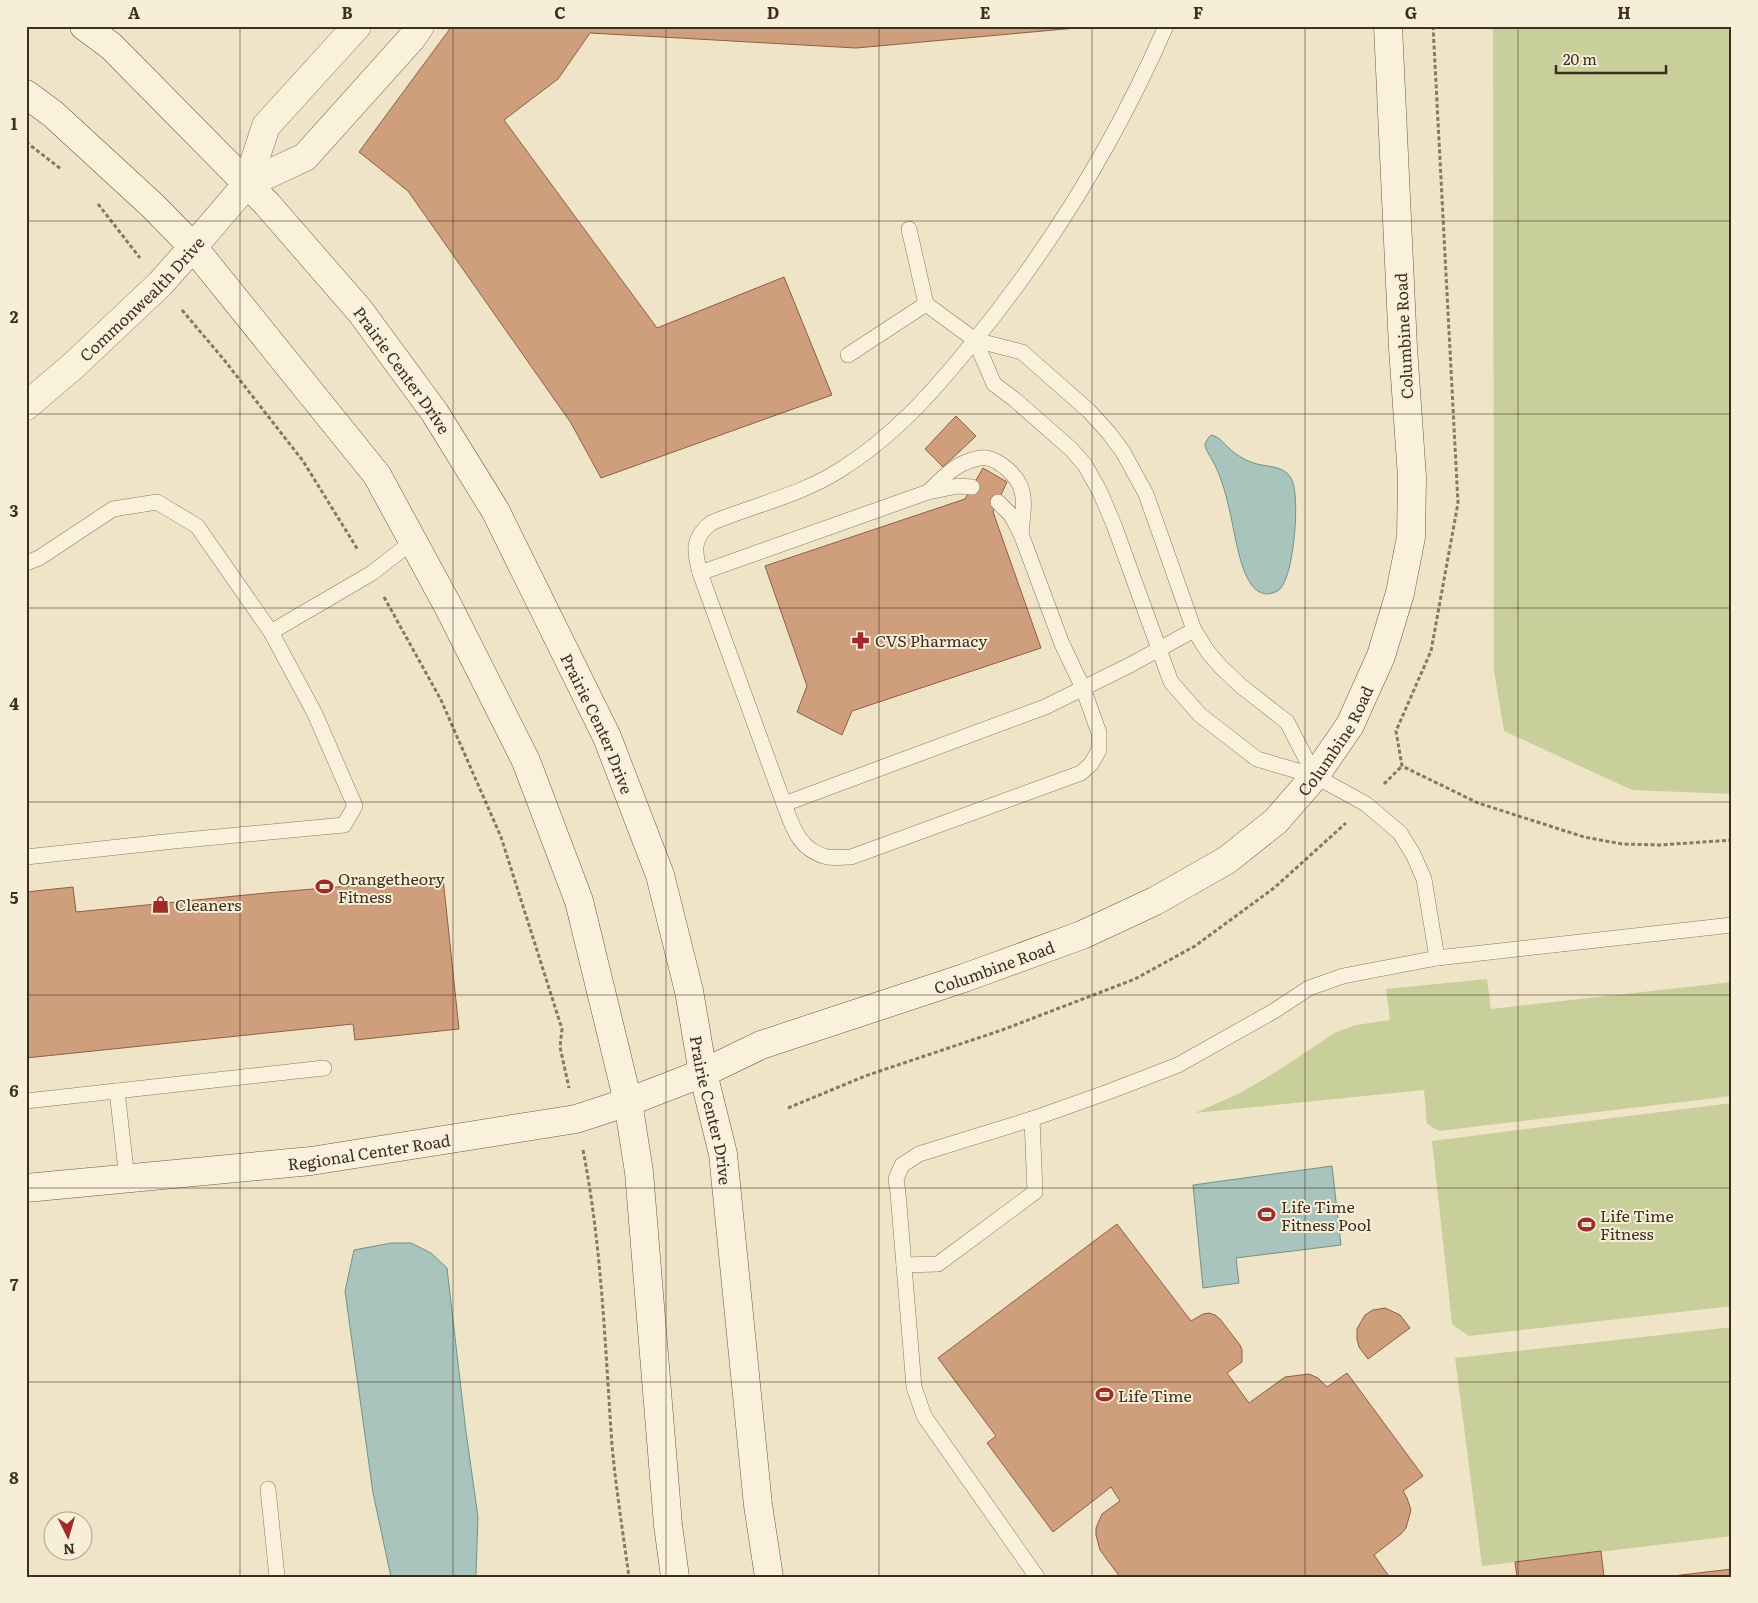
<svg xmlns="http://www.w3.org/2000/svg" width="1758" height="1603" font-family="Literata,serif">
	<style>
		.green { fill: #c9cf9b }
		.water { fill: #a9c4bc; stroke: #6f938a }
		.building { fill: #cf9f7d; stroke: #8d5f41 }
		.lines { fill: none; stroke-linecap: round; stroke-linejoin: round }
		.lane-casing { stroke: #8d765c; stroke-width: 16 }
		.street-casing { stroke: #8d765c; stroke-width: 29 }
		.secondary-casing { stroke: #6f573f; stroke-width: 29 }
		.path { stroke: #8d765c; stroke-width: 3; stroke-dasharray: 4 2.5; stroke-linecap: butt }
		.lane { stroke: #faf1dc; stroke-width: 15 }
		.street { stroke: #faf1dc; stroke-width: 28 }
		.secondary { stroke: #faf1dc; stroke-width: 28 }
		.grid { fill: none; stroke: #3d2e20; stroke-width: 1; stroke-opacity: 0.55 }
		.labels { text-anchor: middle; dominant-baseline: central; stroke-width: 4; stroke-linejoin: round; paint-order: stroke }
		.street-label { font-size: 16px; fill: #3d2e20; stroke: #f7eed8 }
		.poi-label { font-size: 16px; fill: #3d2e20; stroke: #f7eed8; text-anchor: start }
		.neatline { fill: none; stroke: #3d2e20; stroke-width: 2 }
		.grid-label { font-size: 16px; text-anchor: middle; font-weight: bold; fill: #3d2e20 }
	</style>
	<rect width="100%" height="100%" fill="#f0e4c8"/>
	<g class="green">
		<polygon points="1493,26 1732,26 1732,794 1632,790 1504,731 1494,671"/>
		<polygon points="1487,979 1491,1009 1732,982 1732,1096 1439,1131 1427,1124 1424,1090 1195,1113 1240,1093 1279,1070 1336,1032 1356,1025 1390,1020 1386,989"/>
		<polygon points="1732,1103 1732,1306 1469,1336 1452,1324 1432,1141"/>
		<polygon points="1732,1327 1732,1536 1482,1566 1455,1358"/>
	</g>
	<g class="water">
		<path d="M1211,435C1220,437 1222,442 1229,448C1234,453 1244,460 1251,462C1266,468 1282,464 1291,478C1301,494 1294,576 1280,589C1277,592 1271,594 1266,594C1260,593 1255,590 1251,584C1239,568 1234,528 1229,508C1225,491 1220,473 1211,458C1209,454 1205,449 1205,444C1206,441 1209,437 1211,435Z"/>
		<polygon points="1332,1166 1341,1245 1236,1258 1239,1283 1203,1288 1193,1185"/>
		<polygon points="391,1243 411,1243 431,1253 447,1268 466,1432 478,1517 476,1574 474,1577 391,1577 373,1493 345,1291 354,1250"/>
	</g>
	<g class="building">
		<polygon points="452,26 1076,26 1076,28 856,48 590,33 558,79 504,120 657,328 784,277 832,395 601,478 571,423 408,191 359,152"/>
		<polygon points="956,416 976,436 943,467 925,449"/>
		<polygon points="983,468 1007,482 993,512 1041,648 852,711 842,735 797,712 807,686 765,566 965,499"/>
		<polygon points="443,878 459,1029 355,1040 353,1024 26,1058 26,892 73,887 76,912 266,893"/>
		<polygon points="1117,1224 1191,1321 1203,1314 1209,1313 1215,1315 1220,1319 1240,1345 1242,1350 1242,1362 1227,1373 1249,1403 1285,1377 1309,1374 1318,1378 1327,1387 1347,1373 1423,1476 1403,1491 1407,1498 1411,1510 1406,1528 1401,1534 1374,1555 1388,1575 1386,1577 1120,1577 1100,1550 1096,1535 1096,1528 1102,1514 1120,1501 1111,1487 1053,1532 987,1443 996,1436 938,1358"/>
		<polygon points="1385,1308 1400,1315 1410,1328 1368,1359 1359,1347 1357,1339 1357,1329 1365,1315 1373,1310"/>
		<polygon points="1601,1551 1604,1577 1517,1577 1515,1562"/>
		<polygon points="1732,1569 1732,1577 1664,1577"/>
	</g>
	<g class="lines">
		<defs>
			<g id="lane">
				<polyline points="909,229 926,304 975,340 1022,352 1089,411 1109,433 1123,452 1146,494 1194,630 1208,652 1221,667 1241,686 1287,722 1315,776"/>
				<polyline points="975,340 994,384 1014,399 1071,449 1085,465 1100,492 1114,525 1171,682 1200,715 1257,759 1315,776 1366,804 1400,833 1413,854 1424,879 1437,958 1343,976 1309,988 1274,1011 1178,1065 1108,1092 1032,1119 919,1154 902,1165 896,1179 898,1193 914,1387 924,1416 1037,1577"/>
				<polyline points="848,355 926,304"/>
				<path d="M928,492C939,482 951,468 964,463C971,460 980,457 987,458C1001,461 1016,475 1021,488C1026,502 1022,519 1021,534"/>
				<path d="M998,502L1011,515L1021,534L1062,644L1083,688L1099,733V750L1091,764L1081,773L851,857C843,857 834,858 827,857C799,850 793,828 784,804L700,573C694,551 692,538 711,523C754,505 801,495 840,470C893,437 932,393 971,345C1051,247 1115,143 1166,26"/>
				<polyline points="26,563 39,558 113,509 157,502 197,526 271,632 315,714 355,806 344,825 174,841 26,857"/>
				<polyline points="700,573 928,492 958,486 972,487"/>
				<polyline points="271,632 372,573 413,541"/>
				<polyline points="784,804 1045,707 1130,665 1194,630"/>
				<polyline points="1437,958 1732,925"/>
				<polyline points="117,1091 127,1179"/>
				<polyline points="26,1101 324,1068"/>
				<polyline points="904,1265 938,1264 1035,1192 1032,1119"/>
				<polyline points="268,1489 277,1577"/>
			</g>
			<g id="street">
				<polyline points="247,184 305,157 411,39 420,26"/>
				<path id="s1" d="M26,406L73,366L160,284L193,247L247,184L266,126L357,26"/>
			</g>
			<g id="secondary">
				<path id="s2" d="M84,26L111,46L267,204L360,311L435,413L495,510L607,737L660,875L689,991L703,1073L723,1154L758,1505L769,1577"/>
				<polyline points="26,94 53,114 153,206 193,247 377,475 448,606 526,761 579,901 628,1102 639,1172 668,1525 675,1577"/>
				<path id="s3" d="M26,1188L311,1161L576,1119L628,1102L703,1073L761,1045L964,978L1082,935L1155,901L1227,860L1276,821L1315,776L1350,725L1381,656L1400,593L1411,537L1412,477L1403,348L1388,26"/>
			</g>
		</defs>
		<use href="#lane" class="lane-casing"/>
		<use href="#street" class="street-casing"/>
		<use href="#secondary" class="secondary-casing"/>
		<g class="path">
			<polyline points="1433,26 1458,503 1431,651 1396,731 1402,766 1478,803 1584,837 1622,844 1660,845 1732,840"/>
			<polyline points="26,142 61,169"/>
			<polyline points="98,204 140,258"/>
			<polyline points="182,310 225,361 303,461 358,550"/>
			<polyline points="384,597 441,700 501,837 562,1029 560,1047 569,1088"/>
			<polyline points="1384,784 1402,766"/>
			<polyline points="788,1108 865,1076 1002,1030 1135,979 1195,946 1274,888 1346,823"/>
			<path d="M583,1150C602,1247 605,1347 612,1445C616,1489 623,1533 629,1577"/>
		</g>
		<use href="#lane" class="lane"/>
		<use href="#street" class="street"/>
		<use href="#secondary" class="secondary"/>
	</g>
	<path class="grid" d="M240,26V1577M453,26V1577M666,26V1577M879,26V1577M1092,26V1577M1305,26V1577M1518,26V1577M26,221H1732M26,414H1732M26,608H1732M26,802H1732M26,995H1732M26,1188H1732M26,1382H1732"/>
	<defs>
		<symbol id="pharmacy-bare" viewBox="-9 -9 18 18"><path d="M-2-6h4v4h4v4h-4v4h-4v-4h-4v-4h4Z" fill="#9e2a2b" stroke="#f7eed8" stroke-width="2.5" paint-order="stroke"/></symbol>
		<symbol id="stadium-bare" viewBox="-9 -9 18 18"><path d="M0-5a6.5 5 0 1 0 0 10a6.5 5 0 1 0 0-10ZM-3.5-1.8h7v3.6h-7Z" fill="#9e2a2b" stroke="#f7eed8" stroke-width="2.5" paint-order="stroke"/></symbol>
		<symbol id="shop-bare" viewBox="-9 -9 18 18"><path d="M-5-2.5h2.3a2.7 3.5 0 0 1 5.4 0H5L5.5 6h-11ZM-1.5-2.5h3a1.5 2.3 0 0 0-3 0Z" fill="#9e2a2b" stroke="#f7eed8" stroke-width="2.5" paint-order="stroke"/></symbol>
	</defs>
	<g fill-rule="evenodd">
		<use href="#pharmacy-bare" x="848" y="628" width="25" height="25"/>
		<use href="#stadium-bare" x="312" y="874" width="25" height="25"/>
		<use href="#shop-bare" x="148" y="892" width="25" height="25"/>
		<use href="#stadium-bare" x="1254" y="1202" width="25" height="25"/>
		<use href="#stadium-bare" x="1574" y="1212" width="25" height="25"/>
		<use href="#stadium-bare" x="1092" y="1382" width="25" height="25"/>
	</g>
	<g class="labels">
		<g class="street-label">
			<text stroke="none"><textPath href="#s1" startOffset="158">Commonwealth Drive</textPath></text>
			<text transform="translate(1403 336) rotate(-93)">Columbine Road</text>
			<text stroke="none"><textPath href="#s2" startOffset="470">Prairie Center Drive</textPath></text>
			<text stroke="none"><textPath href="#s2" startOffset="875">Prairie Center Drive</textPath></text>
			<text stroke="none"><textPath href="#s3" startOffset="1420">Columbine Road</textPath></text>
			<text stroke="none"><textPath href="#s3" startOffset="1000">Columbine Road</textPath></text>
			<text stroke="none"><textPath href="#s2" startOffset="1280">Prairie Center Drive</textPath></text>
			<text stroke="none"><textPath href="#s3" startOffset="345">Regional Center Road</textPath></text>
		</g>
		<g class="poi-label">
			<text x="875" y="640">CVS Pharmacy</text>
			<text x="338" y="878">Orangetheory<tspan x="338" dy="18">Fitness</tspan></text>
			<text x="175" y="904">Cleaners</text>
			<text x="1281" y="1206">Life Time<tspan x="1281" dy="18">Fitness Pool</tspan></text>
			<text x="1600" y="1215">Life Time<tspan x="1600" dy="18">Fitness</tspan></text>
			<text x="1118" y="1395">Life Time</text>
		</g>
	</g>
	<rect width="1758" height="1603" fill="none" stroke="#f7eed8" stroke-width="55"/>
	<g transform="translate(68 1536) rotate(175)"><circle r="24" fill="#f7eed8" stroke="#ada18e"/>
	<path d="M0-4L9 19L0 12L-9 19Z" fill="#9e2a2b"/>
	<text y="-8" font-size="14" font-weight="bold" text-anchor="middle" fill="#3d2e20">N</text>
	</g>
	<path d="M1556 65v8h110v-8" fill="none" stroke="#3d2e20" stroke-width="2.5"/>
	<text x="1563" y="65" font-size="15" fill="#3d2e20" stroke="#f7eed8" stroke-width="4" paint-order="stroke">20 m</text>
	<rect x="28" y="28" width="1702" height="1548" class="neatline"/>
	<g class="grid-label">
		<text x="134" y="19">A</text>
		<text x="347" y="19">B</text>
		<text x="560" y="19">C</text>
		<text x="773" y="19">D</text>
		<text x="985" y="19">E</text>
		<text x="1198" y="19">F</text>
		<text x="1411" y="19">G</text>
		<text x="1624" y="19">H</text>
		<text x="14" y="130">1</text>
		<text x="14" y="323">2</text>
		<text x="14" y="517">3</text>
		<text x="14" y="710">4</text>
		<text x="14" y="904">5</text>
		<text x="14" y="1097">6</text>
		<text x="14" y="1291">7</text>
		<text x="14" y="1484">8</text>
	</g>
</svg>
